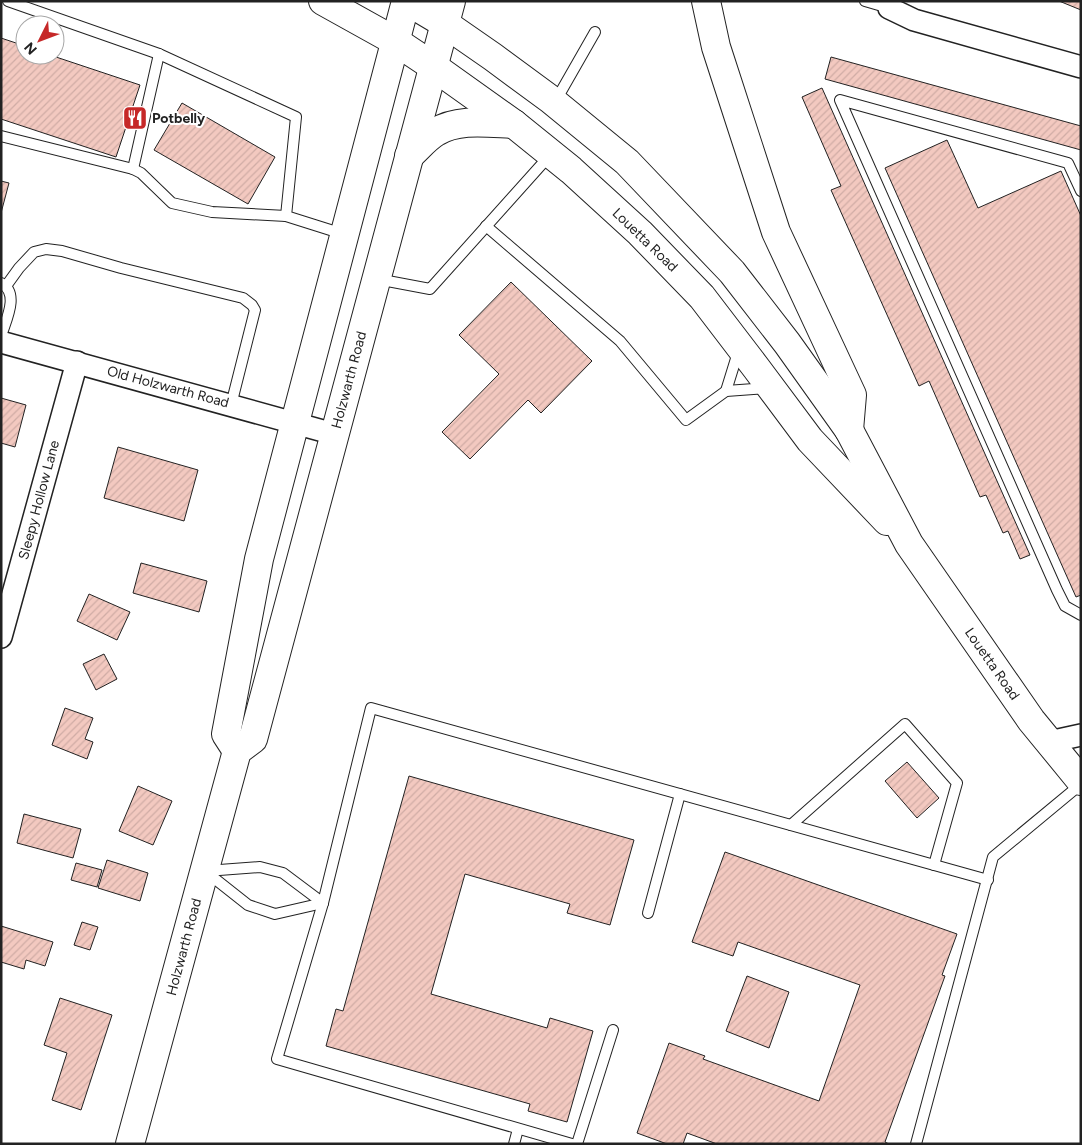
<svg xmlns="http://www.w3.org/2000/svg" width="1082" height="1145" font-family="Figtree,sans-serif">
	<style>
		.building { fill: url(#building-hatch); stroke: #222 }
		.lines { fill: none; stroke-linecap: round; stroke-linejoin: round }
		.service-casing { stroke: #222; stroke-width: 12 }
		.minor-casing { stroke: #222; stroke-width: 24 }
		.secondary-casing { stroke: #222; stroke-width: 30 }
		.service { stroke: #fff; stroke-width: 10 }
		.minor { stroke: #fff; stroke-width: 21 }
		.secondary { stroke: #fff; stroke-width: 28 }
		.labels { text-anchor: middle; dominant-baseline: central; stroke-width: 4; stroke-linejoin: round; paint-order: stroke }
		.poi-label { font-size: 14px; font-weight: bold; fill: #222; stroke: #fff; text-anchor: start }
		.street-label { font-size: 14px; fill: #222; stroke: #fff }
	</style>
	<defs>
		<pattern id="building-hatch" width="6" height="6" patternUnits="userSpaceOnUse" patternTransform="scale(1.25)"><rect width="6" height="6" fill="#f3c9c0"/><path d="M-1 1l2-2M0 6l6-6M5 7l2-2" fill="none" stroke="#d0aca5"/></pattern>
	</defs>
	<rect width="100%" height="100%" fill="#fff"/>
	<g class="building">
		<polygon points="1059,1 1081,1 1081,10"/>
		<polygon points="1,38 25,46 25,55 50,55 140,85 116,157 1,119"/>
		<polygon points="831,57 1081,126 1081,150 825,79"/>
		<polygon points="822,88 1030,555 1020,559 1008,531 1003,533 986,495 980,497 929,381 919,386 831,190 841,186 802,97"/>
		<polygon points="182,103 275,157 248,204 154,150"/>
		<polygon points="947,140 978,208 1061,171 1081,216 1081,595 1076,597 885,168"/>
		<polygon points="1,181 9,183 1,213"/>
		<polygon points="511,282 592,361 541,413 528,400 470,459 442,432 499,374 459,335"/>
		<polygon points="1,398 26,405 15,447 1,443"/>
		<polygon points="118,447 198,470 184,521 104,498"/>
		<polygon points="141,563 207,581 199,612 133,593"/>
		<polygon points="89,594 130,612 117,640 77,621"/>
		<polygon points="104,654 117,679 96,690 83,664"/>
		<polygon points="65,708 93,718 85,739 93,742 87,759 52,745"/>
		<polygon points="907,762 939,798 917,818 885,781"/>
		<polygon points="409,776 634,840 610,925 567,913 570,904 465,874 431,994 547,1028 550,1018 593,1031 567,1122 528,1111 530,1104 326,1046 336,1009 343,1011"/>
		<polygon points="138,786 172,801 153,845 119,831"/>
		<polygon points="24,814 81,829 73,858 17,843"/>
		<polygon points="725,852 957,934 942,975 945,976 885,1142 889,1144 717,1144 687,1133 683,1144 667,1144 637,1133 669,1043 705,1056 703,1059 819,1101 860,985 738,942 733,956 692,942"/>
		<polygon points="107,860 148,873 140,901 98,888"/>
		<polygon points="76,863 102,870 97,887 71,880"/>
		<polygon points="82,922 98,927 90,950 74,945"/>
		<polygon points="1,926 53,942 45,966 26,960 24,969 1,962"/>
		<polygon points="747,976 789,992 769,1048 726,1031"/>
		<polygon points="60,998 112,1015 81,1110 52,1100 67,1053 44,1045"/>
	</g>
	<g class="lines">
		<defs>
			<g id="service">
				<polyline points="8,1 159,54 296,117 286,216 343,234"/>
				<polyline points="865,1 889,8"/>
				<polyline points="555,102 595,32"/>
				<polyline points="1,136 133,169 141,173 172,203 212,212 286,216"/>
				<polyline points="133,169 159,54"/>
				<polyline points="1081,191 1068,163 840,100 1057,590 1065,606 1081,615"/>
				<polyline points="486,226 620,341 686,420 726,391 768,388"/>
				<polyline points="377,279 430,289 551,154"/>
				<path d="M1,283C20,293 6,320 1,336"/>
				<polyline points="6,286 19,268 34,252 46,249 62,251 121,268 243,298 252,305 255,310 231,405"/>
				<polyline points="726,391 739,349"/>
				<polyline points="791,825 905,724 957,783 934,865"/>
				<polyline points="205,871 248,905 275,914 323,903"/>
				<polyline points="206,871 260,867 283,873 323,903"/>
				<polyline points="648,913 680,794"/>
				<polyline points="514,1144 518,1129"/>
				<polyline points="572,1144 277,1059 323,903 371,708 988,880"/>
				<polyline points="577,1144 613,1030"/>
				<polyline points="916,1144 993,857 1081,784"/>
			</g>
			<g id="minor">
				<polyline points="888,1 889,8 914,20 1081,67"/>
				<polyline points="1,342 334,434"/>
				<polyline points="1,637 77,362"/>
				<polyline points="1049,742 1081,735"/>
			</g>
			<g id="secondary">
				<polyline points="323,1 395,41 434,67 514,124 571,170 640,233 702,297 757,369 810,440 887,521"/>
				<polyline points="407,1 444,23 493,57 550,99 627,162 732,272 787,343 849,430 909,544 1031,720 1081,781"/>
				<polyline points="706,1 716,47 776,232 852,395 849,430"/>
				<path d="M409,156C418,148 426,138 436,132C458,118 489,123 514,124"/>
				<polyline points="237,751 226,734 259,559 406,1"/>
				<polyline points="130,1144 237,751 253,739 451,1"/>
			</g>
		</defs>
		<use href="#service" class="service-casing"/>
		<use href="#minor" class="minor-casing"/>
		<use href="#secondary" class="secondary-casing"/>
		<use href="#service" class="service"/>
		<use href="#minor" class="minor"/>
		<use href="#secondary" class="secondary"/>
	</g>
	<defs>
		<symbol id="restaurant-square" viewBox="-11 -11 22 22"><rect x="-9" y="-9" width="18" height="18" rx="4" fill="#c62828" stroke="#fff"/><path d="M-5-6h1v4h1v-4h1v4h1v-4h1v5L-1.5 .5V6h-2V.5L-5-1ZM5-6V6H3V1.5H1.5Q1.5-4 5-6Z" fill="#fff"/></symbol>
	</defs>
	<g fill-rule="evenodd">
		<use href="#restaurant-square" x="121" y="104" width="28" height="28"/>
	</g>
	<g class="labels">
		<g class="poi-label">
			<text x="152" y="118">Potbelly</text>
		</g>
		<g class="street-label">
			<text transform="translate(645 240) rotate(44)">Louetta Road</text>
			<text transform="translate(349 380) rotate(-75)">Holzwarth Road</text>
			<text transform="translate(168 387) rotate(15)">Old Holzwarth Road</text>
			<text transform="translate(39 500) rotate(-75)">Sleepy Hollow Lane</text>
			<text transform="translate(992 664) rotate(55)">Louetta Road</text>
			<text transform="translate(184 947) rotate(-75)">Holzwarth Road</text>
		</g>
	</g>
	<rect width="1082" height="1145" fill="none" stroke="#222222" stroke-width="5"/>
	<g transform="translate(40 40) rotate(228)"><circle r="24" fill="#ffffff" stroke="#a7a7a7"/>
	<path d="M0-4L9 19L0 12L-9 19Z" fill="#c62828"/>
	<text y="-8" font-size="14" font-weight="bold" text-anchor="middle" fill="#222222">N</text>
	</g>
</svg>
